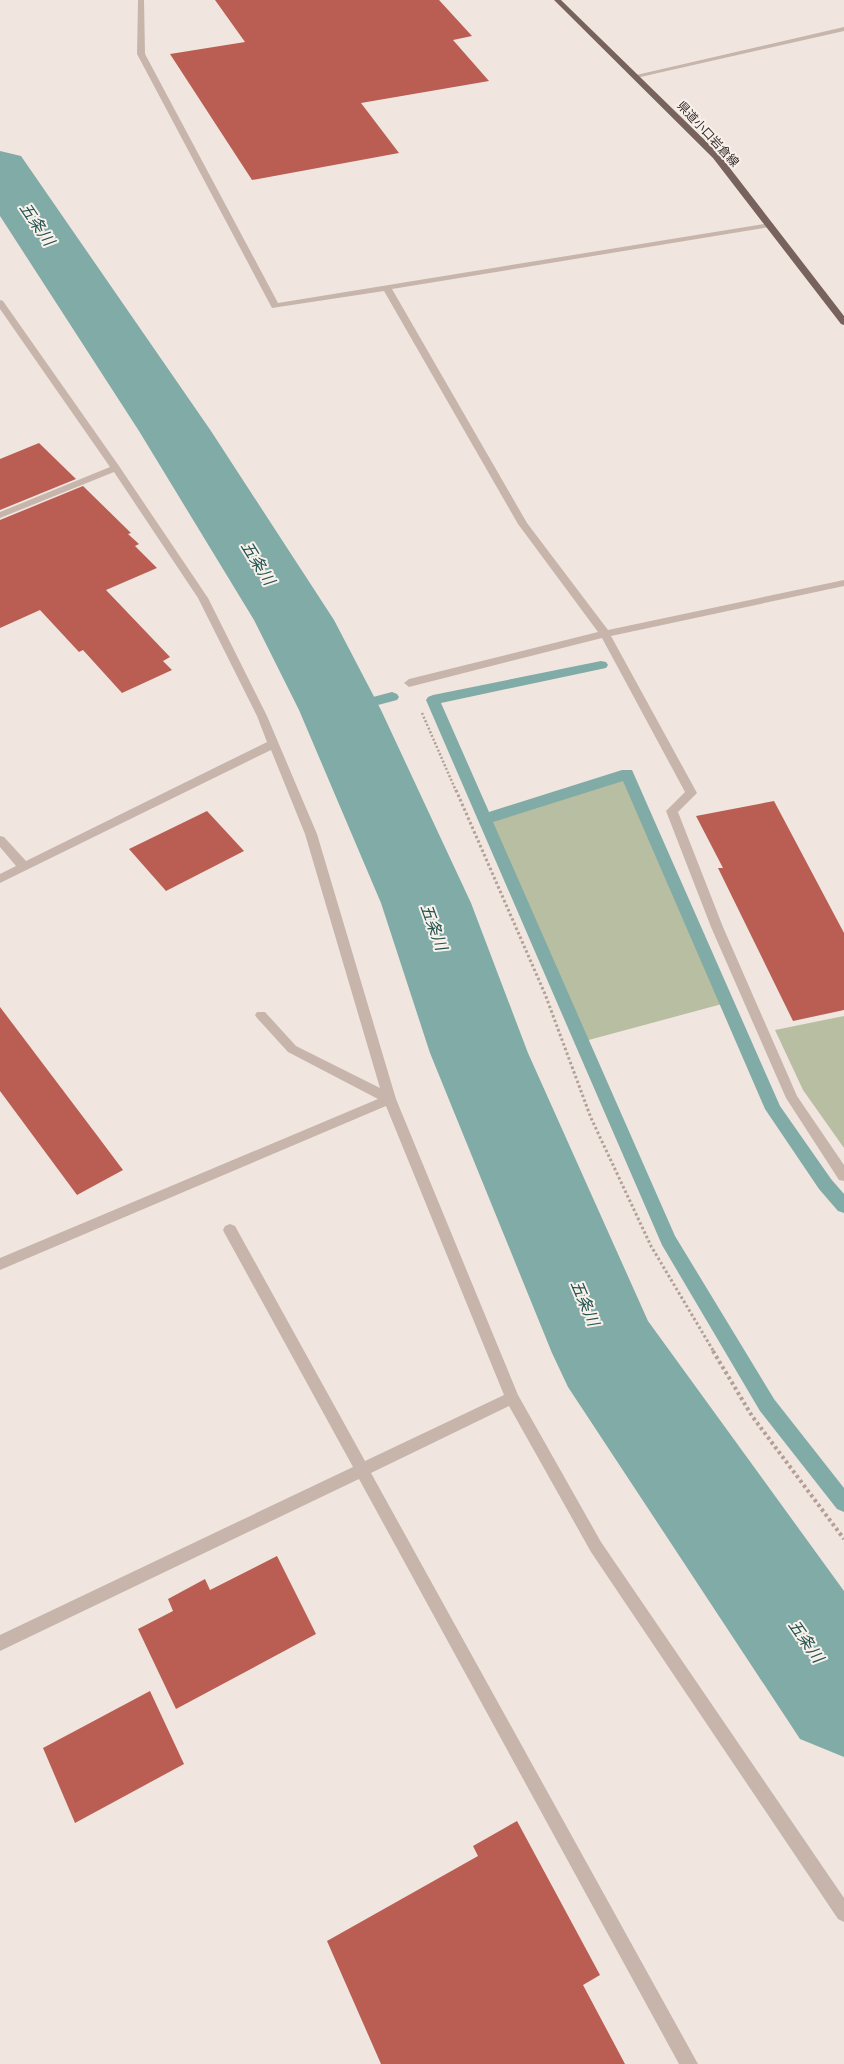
<svg xmlns="http://www.w3.org/2000/svg" width="844" height="2064" font-family="Jost,'Noto Sans JP',sans-serif">
	<style>
		.green { fill: #b8bea1 }
		.lines { fill: none; stroke-linecap: round; stroke-linejoin: round }
		.stream { fill: #81aba6; fill-rule: evenodd }
		.river { fill: #81aba6; fill-rule: evenodd }
		.building { fill: #ba5e54 }
		.path-far2 { stroke: #b39f96; stroke-width: 2.5; stroke-dasharray: 2 2; stroke-linecap: butt }
		.path-far1 { stroke: #b39f96; stroke-width: 3; stroke-dasharray: 2.5 2.5; stroke-linecap: butt }
		.path { stroke: #b39f96; stroke-width: 4; stroke-dasharray: 3 3; stroke-linecap: butt }
		.minor { fill: #c7b5ac; fill-rule: evenodd }
		.major { fill: #77625d; fill-rule: evenodd }
		.labels { text-anchor: middle; dominant-baseline: central; stroke-width: 4; stroke-linejoin: round; paint-order: stroke }
		.far-street-label { font-size: 12px; fill: #362c2a; stroke: #f8f1eb }
		.water-label { font-size: 16px; font-style: italic; fill: #245450; stroke: #f8f1eb }
	</style>
	<rect width="100%" height="100%" fill="#f0e6df"/>
	<g class="green">
		<polygon points="625,778 722,1004 585,1041 491,822"/>
		<polygon points="844,1016 844,1148 803,1090 775,1030"/>
	</g>
	<g class="lines">
		<g class="stream">
			<polygon points="601,661 606,662 608,665 606,668 441,703 489,812 622,770 632,770 780,1106 831,1179 844,1194 844,1213 838,1211 819,1189 765,1109 623,781 493,822 675,1236 774,1399 844,1488 844,1512 837,1509 760,1411 662,1245 426,700 428,697 433,695"/>
			<polygon points="392,692 397,694 399,697 397,700 340,715 335,713 333,710 335,707"/>
		</g>
		<polygon class="river" points="0,151 21,156 211,431 334,620 381,710 471,903 528,1053 648,1321 844,1591 844,1757 800,1739 568,1387 552,1353 430,1053 381,903 299,710 254,620 139,431 0,216"/>
	</g>
	<g class="building">
		<polygon points="215,0 439,0 472,36 453,40 489,81 361,103 399,153 252,180 170,54 245,42"/>
		<polygon points="39,443 76,479 0,510 0,459"/>
		<polygon points="83,486 131,533 128,534 139,544 135,546 157,568 106,590 170,657 163,661 172,670 122,693 83,650 79,652 40,610 0,628 0,520"/>
		<polygon points="774,801 844,933 844,1010 793,1021 718,868 723,868 696,816"/>
		<polygon points="207,811 244,851 166,891 129,849"/>
		<polygon points="0,1007 96,1134 123,1170 77,1195 0,1091"/>
		<polygon points="277,1556 316,1634 176,1709 138,1629 173,1611 168,1599 205,1579 210,1590"/>
		<polygon points="150,1691 184,1764 75,1823 43,1748"/>
		<polygon points="517,1821 600,1975 583,1985 625,2064 381,2064 327,1941 478,1856 473,1846"/>
	</g>
	<g class="lines">
		<polyline class="path-far2" points="422,713 456,791"/>
		<polyline class="path-far1" points="456,790 545,994 591,1118 651,1246 714,1352"/>
		<polyline class="path" points="713,1351 752,1416 844,1539"/>
		<g class="minor">
			<polygon points="138,0 144,0 145,54 278,303 770,223 774,225 770,227 392,289 527,523 608,630 844,580 844,586 611,636 697,793 678,812 723,927 797,1096 844,1165 844,1181 839,1180 786,1098 711,927 666,811 685,792 602,638 409,687 404,683 409,679 598,632 518,524 384,291 272,308 137,54"/>
			<polygon points="844,27 844,31 636,78 632,76"/>
			<polygon points="0,300 3,301 119,466 208,598 267,716 317,834 396,1099 518,1395 601,1542 844,1898 844,1922 838,1919 591,1552 509,1406 371,1473 698,2064 679,2064 359,1479 0,1651 0,1635 353,1467 225,1234 223,1230 225,1226 230,1224 235,1226 365,1461 504,1395 386,1106 0,1270 0,1258 378,1099 288,1052 257,1018 255,1015 257,1012 265,1012 296,1046 380,1088 305,834 271,750 0,883 0,874 16,866 0,847 0,836 4,837 26,861 267,742 257,716 198,598 114,472 0,518 0,512 110,467 0,309"/>
		</g>
		<polygon class="major" points="554,0 561,0 719,154 844,316 844,325 841,324 713,158"/>
	</g>
	<g class="labels">
		<g class="far-street-label">
			<text transform="translate(708 134) rotate(47)">県道小口岩倉線</text>
		</g>
		<g class="water-label">
			<text transform="translate(37 224) rotate(56)">五条川</text>
			<text transform="translate(258 563) rotate(58)">五条川</text>
			<text transform="translate(434 927) rotate(70)">五条川</text>
			<text transform="translate(585 1303) rotate(67)">五条川</text>
			<text transform="translate(806 1641) rotate(55)">五条川</text>
		</g>
	</g>
</svg>
